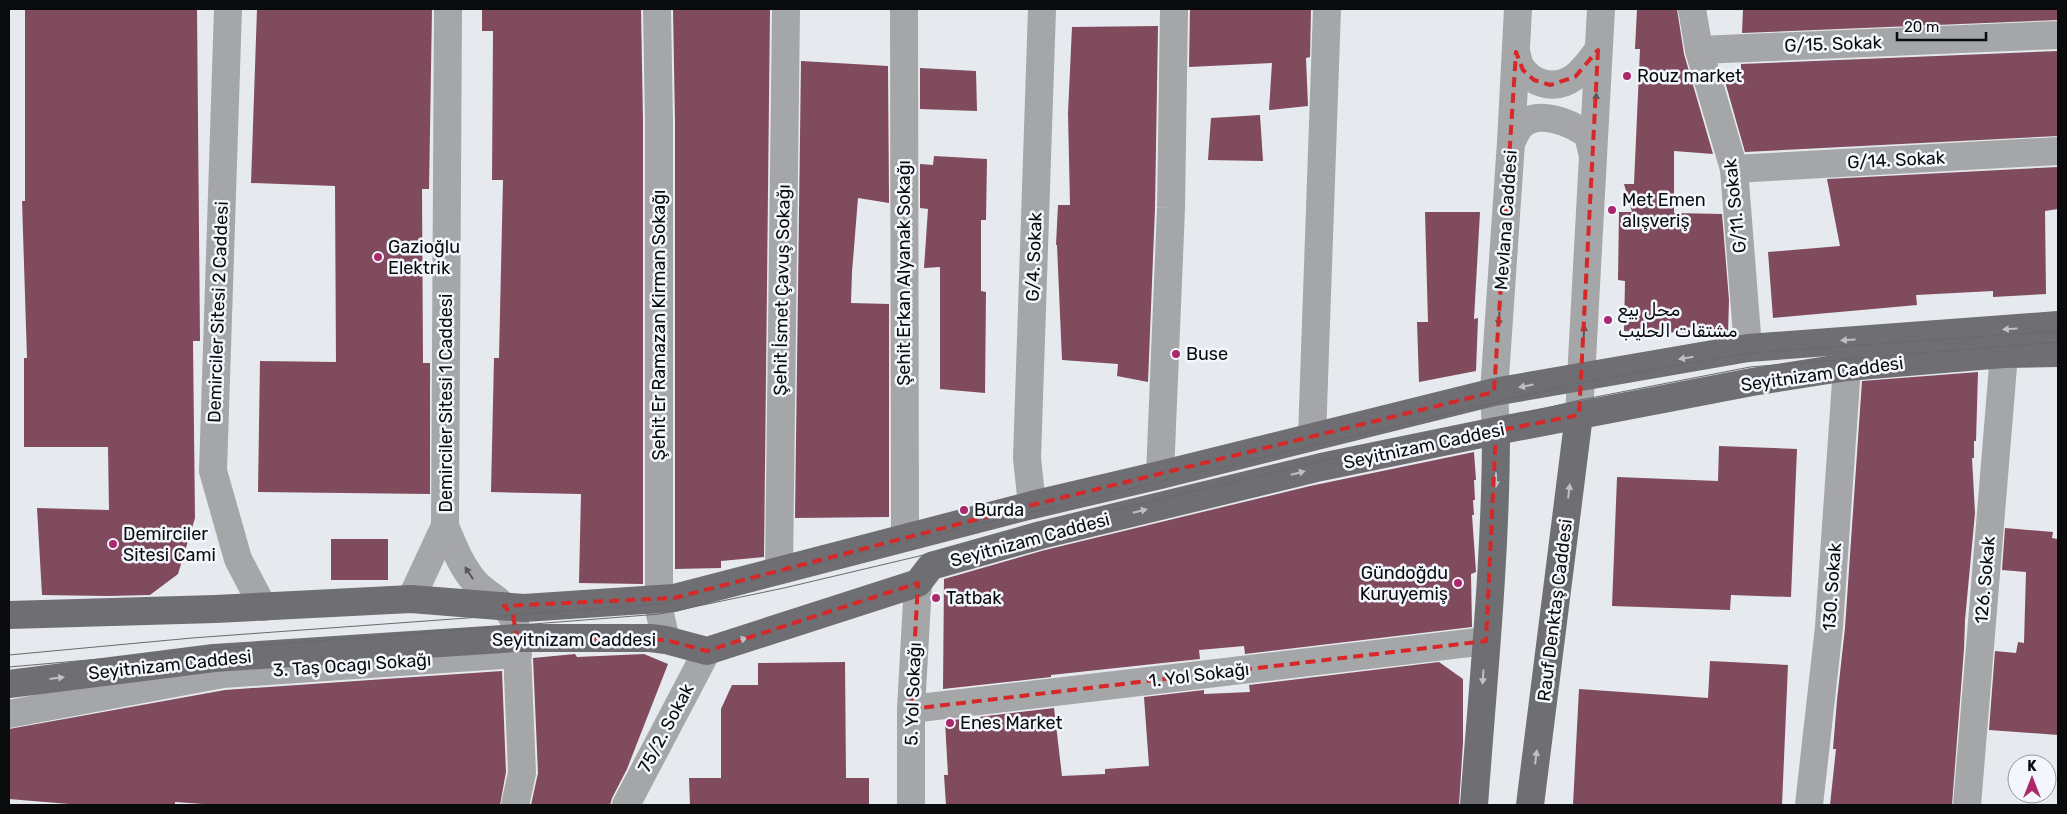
<svg xmlns="http://www.w3.org/2000/svg" width="2067" height="814" font-family="Rubik,Vazirmatn,sans-serif">
	<style>
		.building { fill: #7f4b5d }
		.lines { fill: none; stroke-linecap: round; stroke-linejoin: round }
		.minor { stroke: #a5a6a8; stroke-width: 28 }
		.major { stroke: #6e6e73; stroke-width: 28 }
		.tram { stroke: #686a6e; stroke-width: 1 }
		.oneway { fill: #58585a }
		.oneway2 { fill: #bec0c5 }
		.marked { fill: none; stroke: #d62828; stroke-width: 4; stroke-dasharray: 10 6; stroke-linejoin: round }
		.poi-dot { fill: #ad276d; stroke: #f3f6fc; stroke-width: 2 }
		.labels { text-anchor: middle; dominant-baseline: central; stroke-width: 5; stroke-linejoin: round; paint-order: stroke }
		.street-label { font-size: 18px; fill: #0a0b0d; stroke: #f3f6fc }
		.poi-label { font-size: 18px; fill: #0a0b0d; stroke: #f3f6fc; text-anchor: start }
	</style>
	<rect width="100%" height="100%" fill="#e6e9ee"/>
	<g class="building">
		<polygon points="25,9 197,9 200,341 193,341 195,518 178,574 150,595 108,596 42,595 37,508 109,510 108,447 24,447 24,358 27,358 22,201 25,201"/>
		<polygon points="257,9 432,9 429,189 422,189 423,363 430,363 430,494 258,492 260,361 336,362 335,186 251,183"/>
		<polygon points="482,9 641,9 643,122 643,584 579,583 581,494 491,492 494,358 499,358 503,180 492,180 493,31 482,31"/>
		<polygon points="673,9 770,9 764,557 721,561 721,568 675,569 675,122"/>
		<polygon points="1190,9 1311,9 1310,57 1306,58 1308,106 1269,110 1272,63 1189,67"/>
		<polygon points="1637,9 1677,9 1684,54 1713,154 1674,151 1674,213 1722,214 1729,300 1728,334 1624,331 1625,281 1618,280 1619,212 1632,212 1624,184 1634,184 1640,49 1635,49"/>
		<polygon points="1743,9 2058,9 2058,20 1742,33"/>
		<polygon points="1158,26 1155,208 1148,382 1117,376 1118,364 1062,360 1057,245 1056,245 1058,205 1070,205 1068,113 1072,27"/>
		<polygon points="2058,51 2058,136 1745,152 1724,78 1741,77 1741,64"/>
		<polygon points="801,61 888,66 889,203 858,198 852,272 851,303 889,304 889,517 795,518"/>
		<polygon points="920,68 976,71 977,111 920,109"/>
		<polygon points="1260,115 1263,161 1208,160 1211,118"/>
		<polygon points="934,156 987,159 986,220 981,220 981,291 986,292 985,393 940,389 940,267 924,268 928,209 920,208 920,164 933,165"/>
		<polygon points="2058,167 2058,209 2045,211 2046,294 1993,297 1993,291 1916,295 1917,305 1773,318 1768,252 1840,246 1827,179"/>
		<polygon points="1425,212 1480,212 1474,319 1478,318 1476,371 1419,382 1417,322 1428,322"/>
		<polygon points="1978,372 1976,441 1974,441 1974,458 1972,458 1975,513 1965,620 1964,649 1952,805 1830,805 1836,749 1833,749 1837,700 1845,628 1862,381"/>
		<polygon points="1719,446 1797,449 1791,597 1731,595 1730,610 1612,606 1617,477 1718,481"/>
		<polygon points="1474,452 1476,480 1474,480 1475,500 1473,500 1474,515 1472,515 1476,572 1471,574 1472,627 1245,654 1244,646 1199,650 1200,659 1051,675 1051,677 943,689 944,579 1045,550 1310,486"/>
		<polygon points="2005,528 2053,532 2052,538 2058,539 2058,735 1989,730 1995,651 2016,653 2018,642 2024,643 2026,572 2002,570"/>
		<rect x="331" y="539" width="57" height="41"/>
		<polygon points="575,654 577,657 644,654 668,664 627,769 612,798 610,805 531,805 538,773 533,658"/>
		<polygon points="1710,661 1788,665 1782,805 1573,805 1579,689 1708,698"/>
		<polygon points="845,662 846,778 869,778 869,805 690,805 689,778 721,778 721,709 732,685 758,685 758,663"/>
		<polygon points="1439,662 1463,679 1463,742 1459,805 946,805 944,775 948,775 945,721 1054,708 1062,776 1105,774 1105,769 1149,766 1144,697 1204,690 1204,694 1250,692 1249,685"/>
		<polygon points="502,671 506,772 500,805 217,805 175,802 175,805 81,805 9,799 9,729 225,690"/>
	</g>
	<g class="lines">
		<g class="minor">
			<polyline points="228,9 213,471 238,559 263,607"/>
			<path d="M448,9L445,526C453,545 461,566 475,582C491,599 509,602 516,627L522,773L515,805"/>
			<polyline points="657,9 659,122 659,591 660,614 666,640"/>
			<polyline points="904,9 905,537"/>
			<polyline points="1692,9 1699,50 1734,169 1748,348"/>
			<polyline points="1699,50 2058,35"/>
			<path d="M1516,52C1518,58 1519,66 1523,70C1528,77 1535,81 1542,83C1568,91 1585,69 1598,50"/>
			<path d="M1511,142C1514,138 1516,132 1519,128C1536,107 1571,123 1588,135L1593,156"/>
			<polyline points="1734,169 2058,151"/>
			<polyline points="1579,415 1601,9"/>
			<polyline points="1496,431 1494,392 1511,142 1518,9"/>
			<polyline points="1312,437 1327,9"/>
			<polyline points="1160,475 1171,208 1174,9"/>
			<polyline points="1032,505 1027,458 1042,9"/>
			<polyline points="779,570 786,9"/>
			<polyline points="411,599 445,526"/>
			<polyline points="911,709 1486,641"/>
			<polyline points="9,714 223,674 518,654"/>
			<polyline points="626,805 707,651"/>
			<polyline points="911,805 911,709 918,583"/>
			<polyline points="1809,805 1829,627 1847,367"/>
			<polyline points="1967,805 2004,354"/>
		</g>
		<g class="major">
			<polyline points="9,615 215,609 411,599 524,608 674,598 1032,505 1160,475 1494,392 1748,348 2058,325"/>
			<polyline points="9,684 214,658 517,638 650,638 666,640 707,651 918,583 931,566 1041,535 1321,467 1496,431 1752,382 1847,367 2004,354 2058,353"/>
			<path d="M1474,805C1483,681 1496,556 1496,431"/>
			<polyline points="1530,805 1579,415"/>
		</g>
		<g class="tram">
			<polyline points="9,655 192,638 660,604 905,542 1582,382 1748,353 2058,331"/>
			<polyline points="9,667 191,651 660,614 784,588 1580,400 1750,367 2058,342"/>
		</g>
	</g>
	<defs><path id="oneway-solid" d="M-6-.8H1V-3.2L6.5 0L1 3.2V.8H-6Z" transform="scale(1.25)"/></defs>
	<g class="oneway">
		<use href="#oneway-solid" transform="translate(1596 100) rotate(-87)"/>
		<use href="#oneway-solid" transform="translate(1499 319) rotate(94)"/>
		<use href="#oneway-solid" transform="translate(1584 332) rotate(-87)"/>
		<use href="#oneway-solid" transform="translate(469 573) rotate(-123)"/>
	</g>
	<g class="oneway2">
		<use href="#oneway-solid" transform="translate(2010 329) rotate(176)"/>
		<use href="#oneway-solid" transform="translate(1848 340) rotate(176)"/>
		<use href="#oneway-solid" transform="translate(1686 358) rotate(171)"/>
		<use href="#oneway-solid" transform="translate(1526 386) rotate(169)"/>
		<use href="#oneway-solid" transform="translate(1298 473) rotate(-14)"/>
		<use href="#oneway-solid" transform="translate(1496 480) rotate(90)"/>
		<use href="#oneway-solid" transform="translate(1569 491) rotate(-83)"/>
		<use href="#oneway-solid" transform="translate(1140 511) rotate(-14)"/>
		<use href="#oneway-solid" transform="translate(740 640) rotate(-18)"/>
		<use href="#oneway-solid" transform="translate(1483 677) rotate(94)"/>
		<use href="#oneway-solid" transform="translate(57 678) rotate(-7)"/>
		<use href="#oneway-solid" transform="translate(1536 757) rotate(-83)"/>
	</g>
	<path class="marked" d="M1598,50L1579,415L1496,431L1486,641L911,709L918,583L707,651L666,640L517,638L513,615L504,606L674,598L1032,505L1494,392L1516,52L1523,70L1534,80L1550,85L1575,77Z"/>
	<g class="poi-dot">
		<circle cx="1627" cy="76" r="5"/>
		<circle cx="1612" cy="210" r="5"/>
		<circle cx="378" cy="257" r="5"/>
		<circle cx="1608" cy="320" r="5"/>
		<circle cx="1176" cy="354" r="5"/>
		<circle cx="964" cy="510" r="5"/>
		<circle cx="113" cy="544" r="5"/>
		<circle cx="1458" cy="583" r="5"/>
		<circle cx="936" cy="598" r="5"/>
		<circle cx="950" cy="723" r="5"/>
	</g>
	<g class="labels">
		<g class="street-label">
			<text transform="translate(1833 44) rotate(-2)">G/15. Sokak</text>
			<text transform="translate(1896 160) rotate(-3)">G/14. Sokak</text>
			<text transform="translate(1735 206) rotate(-96)">G/11. Sokak</text>
			<text transform="translate(1506 220) rotate(-86)">Mevlana Caddesi</text>
			<text transform="translate(1034 257) rotate(-88)">G/4. Sokak</text>
			<text transform="translate(904 273) rotate(-90)">Şehit Erkan Alyanak Sokağı</text>
			<text transform="translate(782 290) rotate(-89)">Şehit İsmet Çavuş Sokağı</text>
			<text transform="translate(218 312) rotate(-88)">Demirciler Sitesi 2 Caddesi</text>
			<text transform="translate(659 325) rotate(-90)">Şehit Er Ramazan Kirman Sokağı</text>
			<text transform="translate(1822 374) rotate(-8)">Seyitnizam Caddesi</text>
			<text transform="translate(446 403) rotate(-90)">Demirciler Sitesi 1 Caddesi</text>
			<text transform="translate(1424 446) rotate(-12)">Seyitnizam Caddesi</text>
			<text transform="translate(1030 540) rotate(-15)">Seyitnizam Caddesi</text>
			<text transform="translate(1985 580) rotate(-85)">126. Sokak</text>
			<text transform="translate(1832 587) rotate(-86)">130. Sokak</text>
			<text transform="translate(1555 610) rotate(-83)">Rauf Denktaş Caddesi</text>
			<text x="574" y="640">Seyitnizam Caddesi</text>
			<text transform="translate(170 665) rotate(-6)">Seyitnizam Caddesi</text>
			<text transform="translate(352 665) rotate(-4)">3. Taş Ocagı Sokağı</text>
			<text transform="translate(1199 675) rotate(-7)">1. Yol Sokağı</text>
			<text transform="translate(913 694) rotate(-88)">5. Yol Sokağı</text>
			<text transform="translate(666 728) rotate(-62)">75/2. Sokak</text>
		</g>
		<g class="poi-label">
			<text x="1637" y="76">Rouz market</text>
			<text x="1622" y="200">Met Emen<tspan x="1622" dy="21">alışveriş</tspan></text>
			<text x="388" y="247">Gazioğlu<tspan x="388" dy="21">Elektrik</tspan></text>
			<text x="1618" y="310">محل بيع<tspan x="1618" dy="21">مشتقات الحليب</tspan></text>
			<text x="1186" y="354">Buse</text>
			<text x="974" y="510">Burda</text>
			<text x="123" y="534">Demirciler<tspan x="123" dy="21">Sitesi Cami</tspan></text>
			<text x="1448" y="573" text-anchor="end">Gündoğdu<tspan x="1448" dy="21">Kuruyemiş</tspan></text>
			<text x="946" y="598">Tatbak</text>
			<text x="960" y="723">Enes Market</text>
		</g>
	</g>
	<rect width="2067" height="814" fill="none" stroke="#0a0b0d" stroke-width="20"/>
	<g transform="translate(2032 779)"><circle r="24" fill="#f3f6fc" stroke="#96989c"/>
	<path d="M0-4L9 19L0 12L-9 19Z" fill="#ad276d"/>
	<text y="-8" font-size="14" font-weight="bold" text-anchor="middle" fill="#0a0b0d">K</text>
	</g>
	<path d="M1897 32v8h89v-8" fill="none" stroke="#0a0b0d" stroke-width="2.5"/>
	<text x="1904" y="32" font-size="15" fill="#0a0b0d" stroke="#f3f6fc" stroke-width="4" paint-order="stroke">20 m</text>
</svg>
